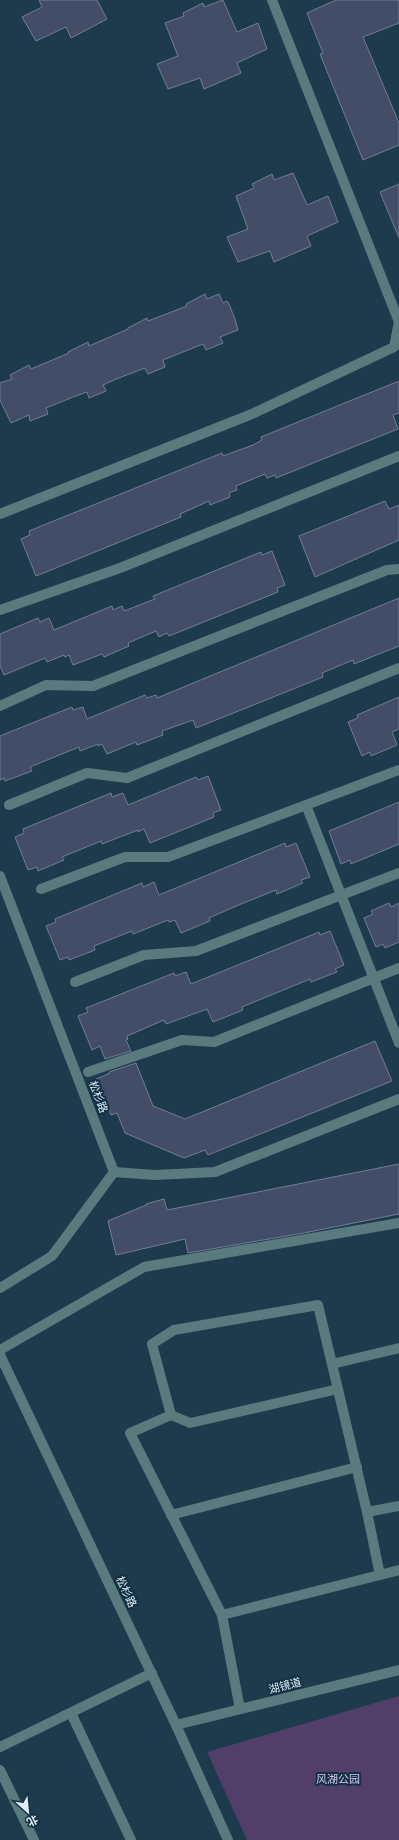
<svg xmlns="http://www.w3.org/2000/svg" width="399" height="1840" font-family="Raleway,'Noto Sans SC',sans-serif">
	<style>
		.green { fill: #513f6a }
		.building { fill: #434d68; stroke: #717d9a }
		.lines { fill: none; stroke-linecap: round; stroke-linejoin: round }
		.minor { stroke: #5a7b7e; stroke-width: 10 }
		.labels { text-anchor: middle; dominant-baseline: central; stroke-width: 4; stroke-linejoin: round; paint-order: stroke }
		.street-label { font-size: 11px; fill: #ddeef9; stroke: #133142 }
		.park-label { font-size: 11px; fill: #d6c4f4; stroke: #133142 }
	</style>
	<rect width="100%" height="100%" fill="#1d3b4d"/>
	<polygon class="green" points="399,1696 399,1840 247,1840 207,1752"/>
	<g class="building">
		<polygon points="39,0 97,0 107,19 71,38 66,27 36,41 22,17 42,7"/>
		<polygon points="223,0 237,32 258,23 267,49 237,63 241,73 204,89 200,78 168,89 157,64 178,56 165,23 184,16 183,13 203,3 204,7"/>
		<polygon points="336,0 399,0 399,23 363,37 399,123 399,145 363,160 320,54 323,53 307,13"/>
		<polygon points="293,173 307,205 328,196 338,222 307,236 311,246 274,262 270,251 238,262 227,237 248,229 236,196 254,188 252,184 272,174 274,180"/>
		<polygon points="399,184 399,238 380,192"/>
		<polygon points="205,294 207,299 219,294 223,303 227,301 229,304 235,319 238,330 220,337 223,343 206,350 203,344 163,360 165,367 148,374 145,368 116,379 103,385 106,391 89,398 87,392 73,397 46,408 48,414 30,421 29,415 11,423 0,400 0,383 12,379 10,375 29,365 31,369 69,353 68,352 88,342 89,346 128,329 128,328 147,318 148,321 187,306 186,304"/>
		<polygon points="399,381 399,413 393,415 398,429 276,478 275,475 267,478 265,474 236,486 237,490 229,493 230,497 210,505 209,501 180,514 181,517 36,576 21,539 30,535 29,531 222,453 223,456 253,445 262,440 261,437"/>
		<polygon points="385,501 389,509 399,505 399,540 315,577 299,536"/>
		<polygon points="272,551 285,585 277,588 278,592 169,636 167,633 159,637 156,631 128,643 129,646 104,657 102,654 73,665 69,655 65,657 64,655 47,662 45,658 4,675 0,666 0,634 38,618 40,622 49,618 54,630 112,606 113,610 122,606 124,611 155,599 153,596 261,552 262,555"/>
		<polygon points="399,598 399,646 354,664 353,660 322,673 323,677 196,728 193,720 162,731 163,735 137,745 136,742 107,754 102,744 98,746 98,744 80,751 79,747 30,767 32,771 5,781 4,778 0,780 0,736 72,707 73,710 83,707 87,719 145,695 147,698 156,695 157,698"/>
		<polygon points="399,697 399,729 392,732 397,745 371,756 370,752 362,756 348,722 358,718 357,715"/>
		<polygon points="208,776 221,810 213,813 214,817 150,843 144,829 138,832 138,830 102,844 101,841 62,857 64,860 38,871 37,867 28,870 15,837 24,833 23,829 111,793 112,797 123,793 128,805 196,777 198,780"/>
		<polygon points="399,802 399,844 351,864 350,860 341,864 329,831"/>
		<polygon points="285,843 286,847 296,843 310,877 301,880 303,883 277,894 276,890 241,904 209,918 210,921 181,933 175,920 169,922 168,920 133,934 132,931 94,946 95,950 69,960 68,957 60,960 46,926 56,922 55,919 142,883 143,887 154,882 159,895"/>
		<polygon points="389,903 391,907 399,903 399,942 385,948 383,944 376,947 364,918 373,914 371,911"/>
		<polygon points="330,931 344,965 335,969 337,972 311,982 310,979 242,1007 243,1010 213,1022 207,1009 166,1024 164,1020 127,1036 128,1039 126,1040 131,1051 105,1059 100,1046 92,1050 78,1016 88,1012 86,1008 174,973 175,976 186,972 191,984 319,932 320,935"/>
		<polygon points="375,1041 392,1081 208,1155 205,1150 184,1158 125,1133 117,1113 111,1115 96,1079 110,1073 109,1072 136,1063 153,1106 185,1119"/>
		<polygon points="399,1164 399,1214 304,1233 188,1253 185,1239 116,1255 108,1221 146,1205 146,1204 164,1199 167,1210"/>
	</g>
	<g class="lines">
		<g class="minor">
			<polyline points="0,514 252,414 394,347 399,322 272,0"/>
			<polyline points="0,610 120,568 399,456"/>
			<polyline points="0,706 46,685 93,686 387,570 399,569"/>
			<polyline points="9,805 87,773 127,778 399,668"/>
			<polyline points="306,805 399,1043"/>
			<polyline points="0,876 114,1172 52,1256 0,1288"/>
			<polyline points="41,889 125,857 168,857 399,770"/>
			<polyline points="75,982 144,955 196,951 399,873"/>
			<polyline points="88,1072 182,1040 214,1042 399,968"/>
			<polyline points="114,1172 155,1175 215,1172 399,1099"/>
			<polyline points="0,1350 144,1267 399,1223"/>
			<polyline points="0,1355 176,1725 228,1840"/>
			<polyline points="332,1364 399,1348"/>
			<polyline points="171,1415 190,1423 338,1389"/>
			<polyline points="367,1512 380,1575"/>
			<polyline points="171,1515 357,1467"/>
			<polyline points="222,1615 399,1570"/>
			<polyline points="240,1709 222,1615 130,1433 171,1415 152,1344 174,1330 318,1305 367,1512 399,1506"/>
			<polyline points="71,1713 131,1840"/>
			<polyline points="176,1725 399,1670"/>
			<polyline points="0,1747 152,1673"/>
			<polyline points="0,1770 34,1840"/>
		</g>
	</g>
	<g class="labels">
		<g class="street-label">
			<text transform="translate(98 1097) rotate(69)">松杉路</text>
			<text transform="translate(126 1592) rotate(65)">松杉路</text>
			<text transform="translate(285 1686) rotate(-14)">湖镜道</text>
		</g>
		<g class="park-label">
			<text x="338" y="1779">风湖公园</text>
		</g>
	</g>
	<g transform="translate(28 1812) rotate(153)" stroke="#133142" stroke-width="3" paint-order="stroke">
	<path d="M0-3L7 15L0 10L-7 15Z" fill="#ddeef9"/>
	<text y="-6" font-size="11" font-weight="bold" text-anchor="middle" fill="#ddeef9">北</text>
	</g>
</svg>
